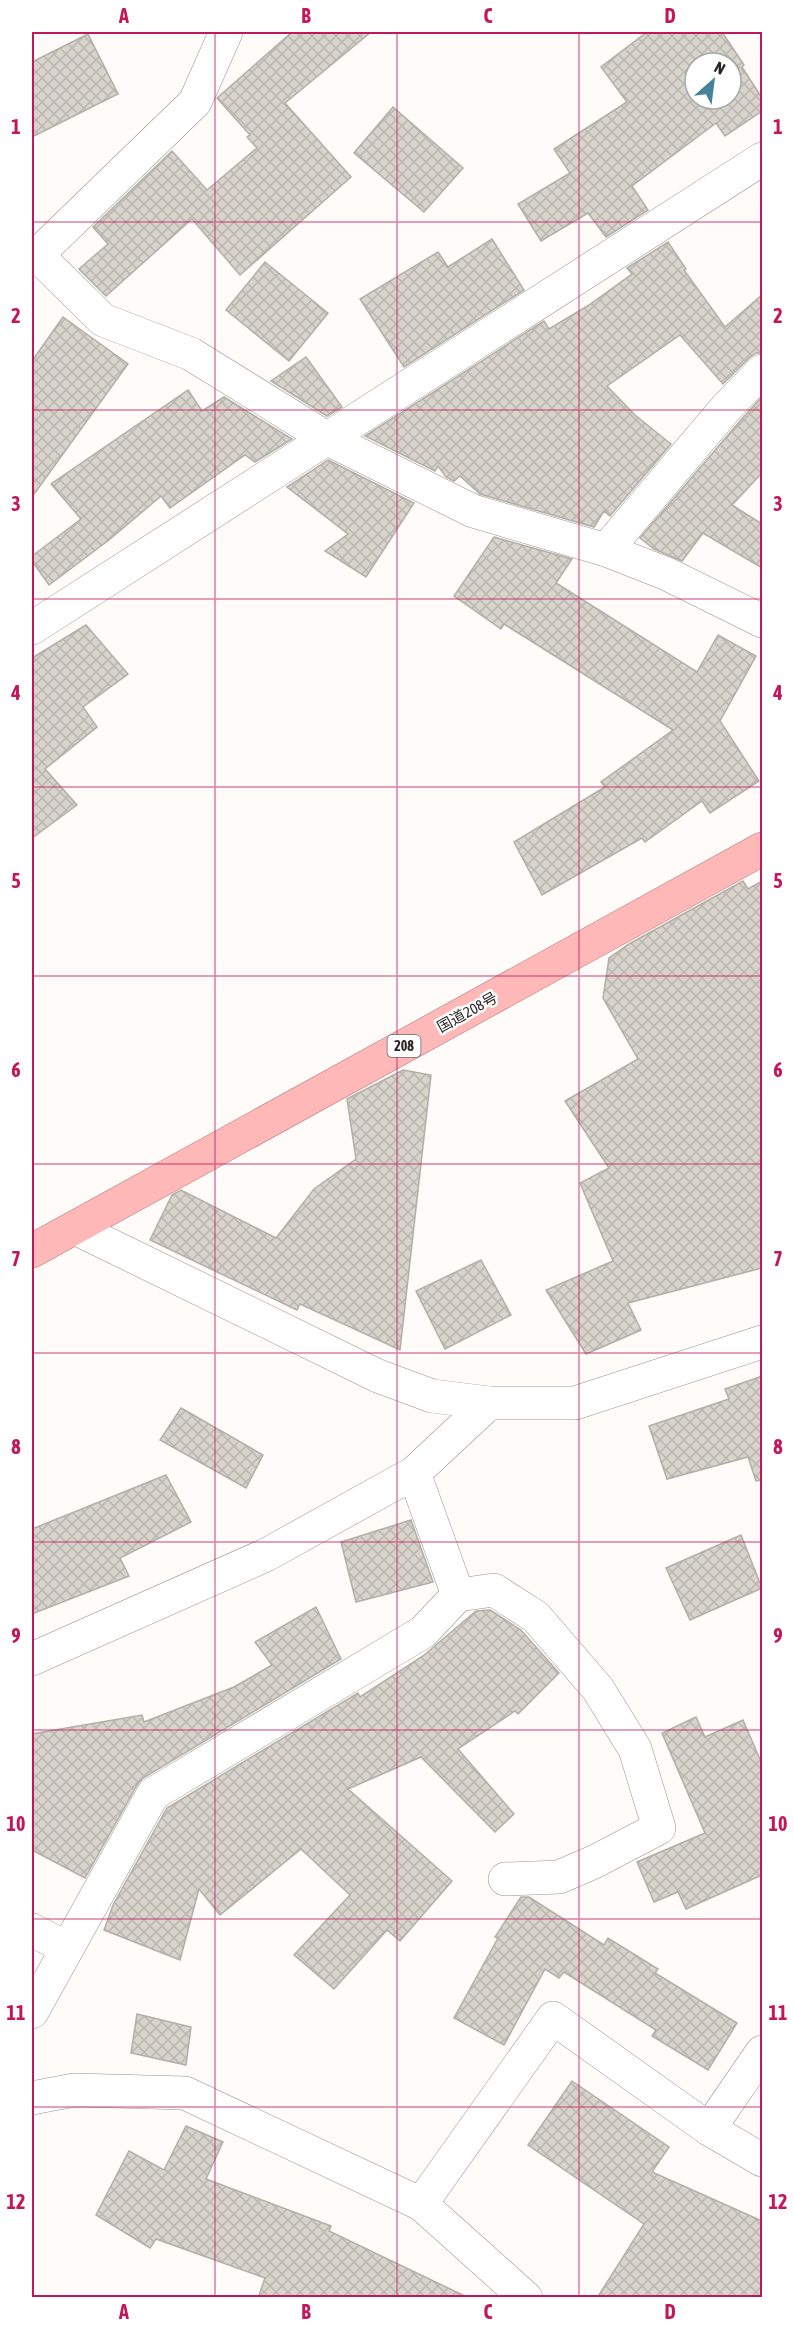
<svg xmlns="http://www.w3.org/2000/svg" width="794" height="2329" font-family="'Asap Condensed','Noto Sans JP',sans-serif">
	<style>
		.building { fill: url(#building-cross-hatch); stroke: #b2aea7; stroke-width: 1.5; fill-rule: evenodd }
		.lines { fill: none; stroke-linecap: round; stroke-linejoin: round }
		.minor-casing { stroke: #9a928e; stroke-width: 34 }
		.trunk-casing { stroke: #b37979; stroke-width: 34 }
		.minor { stroke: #fff; stroke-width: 33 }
		.trunk { stroke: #feb8b8; stroke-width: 33 }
		.grid { fill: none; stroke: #c2185b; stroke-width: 1.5; stroke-opacity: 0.55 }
		.labels { text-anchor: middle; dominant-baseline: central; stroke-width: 5; stroke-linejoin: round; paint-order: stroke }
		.shield { fill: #fff; stroke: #696766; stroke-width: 1.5 }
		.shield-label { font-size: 14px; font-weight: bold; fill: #292624 }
		.street-label { font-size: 15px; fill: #292624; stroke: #fff }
		.neatline { fill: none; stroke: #c2185b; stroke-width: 2 }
		.grid-label { font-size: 20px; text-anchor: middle; font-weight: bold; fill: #c2185b }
	</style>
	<defs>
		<pattern id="building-cross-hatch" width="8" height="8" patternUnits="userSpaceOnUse" patternTransform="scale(1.5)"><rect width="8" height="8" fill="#d8d4cc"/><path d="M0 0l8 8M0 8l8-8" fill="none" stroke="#b9b6af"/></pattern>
	</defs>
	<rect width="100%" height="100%" fill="#fefbf9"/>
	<g class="building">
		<polygon points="292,32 371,32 285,103 351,177 240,275 192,219 106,296 79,269 108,244 93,227 172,151 207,190 257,148 247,137 250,135 217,98"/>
		<path d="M647,32H722L744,65L742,67L762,98V111L725,136L716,123L632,186L648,210L606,237L588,213L541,241L518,204L570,173L554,149L627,102L601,67ZM695,63H731V99H695Z"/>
		<polygon points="88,34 118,94 32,137 32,62"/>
		<polygon points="393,107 463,168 424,212 354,153"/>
		<polygon points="492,239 524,290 404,367 360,299 438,252 448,267"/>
		<polygon points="668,242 686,269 684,270 725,327 762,295 762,353 756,353 749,358 723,384 680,335 607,386 635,415 671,444 610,516 604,511 594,527 480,494 460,476 454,481 446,477 438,466 435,471 365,436 544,321 549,329 589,305 632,274 627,268"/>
		<polygon points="265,262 328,313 289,361 226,310"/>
		<polygon points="63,317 128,364 32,497 32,361"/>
		<polygon points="306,357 342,407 327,416 271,381"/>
		<polygon points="188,390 202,411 224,397 292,439 255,462 245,455 170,508 161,496 109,540 49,585 32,561 32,556 81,519 51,484"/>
		<polygon points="762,397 762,473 732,505 762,524 762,568 703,533 682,561 654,549 640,538 740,421"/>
		<polygon points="328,460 414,503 366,577 325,551 348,534 287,487"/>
		<polygon points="494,537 572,559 556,583 697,672 718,635 756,656 720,721 759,781 710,813 702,801 645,842 642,838 542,895 514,842 605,787 601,782 673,730 504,624 501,629 454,596"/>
		<polygon points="86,625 128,674 83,707 97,727 45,769 77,805 32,838 32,658"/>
		<polygon points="743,881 748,889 762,881 762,1268 628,1303 641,1330 586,1354 546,1290 613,1261 580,1183 609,1168 565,1101 638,1059 603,998 609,958 629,944"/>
		<polygon points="403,1070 431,1075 400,1350 300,1304 297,1310 150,1240 172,1195 181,1190 276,1238 314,1189 356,1159 347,1099"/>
		<polygon points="481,1260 511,1315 445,1349 416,1291"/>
		<polygon points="762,1376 762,1480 756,1481 748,1457 667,1479 649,1426 729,1399 725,1389"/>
		<polygon points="181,1408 263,1455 246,1488 160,1440"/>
		<polygon points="166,1475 191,1522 120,1558 129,1576 32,1614 32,1529"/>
		<polygon points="411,1520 433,1582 356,1602 341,1542"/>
		<polygon points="741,1535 762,1588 690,1620 666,1568"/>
		<polygon points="316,1607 341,1659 143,1778 137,1785 85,1878 32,1850 32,1734 142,1715 144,1722 234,1687 272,1665 255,1642"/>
		<polygon points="490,1610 521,1630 559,1673 518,1714 515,1711 458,1749 514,1814 495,1832 421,1757 348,1789 452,1881 400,1941 387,1930 334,1989 294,1955 350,1895 301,1849 220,1915 199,1889 180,1960 104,1930 113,1905 167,1808 358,1693 360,1697 423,1656 476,1611"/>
		<polygon points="696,1717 705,1737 743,1720 762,1764 762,1875 686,1909 678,1892 654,1902 637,1862 705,1833 662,1733"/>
		<polygon points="521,1897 529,1897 604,1945 608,1938 658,1969 655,1973 737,2023 708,2070 652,2036 656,2030 564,1972 559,1978 545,1969 504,2045 454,2018 498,1938 495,1937"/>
		<polygon points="137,2014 191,2027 186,2065 131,2053"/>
		<polygon points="572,2081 669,2147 652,2172 762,2221 762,2298 597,2298 644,2224 528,2145"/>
		<polygon points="186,2126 223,2142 206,2179 331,2226 329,2231 469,2298 258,2298 265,2278 156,2239 150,2248 96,2215 129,2151 164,2170"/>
	</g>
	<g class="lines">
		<defs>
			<g id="minor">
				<polyline points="37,255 195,102 226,32"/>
				<polyline points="32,257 37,255 103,320 191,354 328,439 473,511 606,550 667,574 762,621"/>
				<polyline points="606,550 726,408 762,371"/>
				<polyline points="32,628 762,159"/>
				<polyline points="75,1228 378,1376 432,1396 489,1403 575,1403 762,1342"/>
				<polyline points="458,1595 494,1590 536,1617 598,1689 635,1749 659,1828 594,1862 559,1877 505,1879"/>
				<polyline points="32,1659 266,1555 414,1473 489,1403"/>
				<polyline points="32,1930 67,1948"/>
				<polyline points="32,2012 153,1794 423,1632 458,1595 414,1473"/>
				<polyline points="32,2098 74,2090 185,2093 421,2204 526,2298"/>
				<polyline points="709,2129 762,2160"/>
				<polyline points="421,2204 553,2018 709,2129 762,2052"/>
			</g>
			<polyline id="trunk" points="32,1251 762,849"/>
		</defs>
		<use href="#minor" class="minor-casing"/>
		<use href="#trunk" class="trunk-casing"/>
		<use href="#minor" class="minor"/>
		<use href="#trunk" class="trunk"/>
	</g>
	<path class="grid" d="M215,32V2298M397,32V2298M579,32V2298M32,222H762M32,410H762M32,599H762M32,787H762M32,976H762M32,1164H762M32,1353H762M32,1542H762M32,1730H762M32,1919H762M32,2107H762"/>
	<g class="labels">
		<rect class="shield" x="387.5" y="1035" width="33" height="22" rx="4.5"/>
		<g class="shield-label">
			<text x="404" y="1046">208</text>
		</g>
		<g class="street-label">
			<text transform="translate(467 1012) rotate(-29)">国道208号</text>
		</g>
	</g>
	<rect width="794" height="2329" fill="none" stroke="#ffffff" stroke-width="66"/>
	<g transform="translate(713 81) rotate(28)"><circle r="28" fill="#ffffff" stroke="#a9a8a7" stroke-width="1.5"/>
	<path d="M0-4.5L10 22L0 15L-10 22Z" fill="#448398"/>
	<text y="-9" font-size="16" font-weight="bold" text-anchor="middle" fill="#292624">N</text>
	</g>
	<rect x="33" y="33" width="728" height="2263" class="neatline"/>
	<g class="grid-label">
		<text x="124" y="23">A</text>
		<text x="306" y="23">B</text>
		<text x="488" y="23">C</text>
		<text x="670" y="23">D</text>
		<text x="16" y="134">1</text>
		<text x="778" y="134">1</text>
		<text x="16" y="323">2</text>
		<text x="778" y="323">2</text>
		<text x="16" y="511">3</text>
		<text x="778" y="511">3</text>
		<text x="16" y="700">4</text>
		<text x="778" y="700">4</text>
		<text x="16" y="888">5</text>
		<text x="778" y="888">5</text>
		<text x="16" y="1077">6</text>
		<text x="778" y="1077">6</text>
		<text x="16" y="1266">7</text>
		<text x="778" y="1266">7</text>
		<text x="16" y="1454">8</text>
		<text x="778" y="1454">8</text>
		<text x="16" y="1643">9</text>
		<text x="778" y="1643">9</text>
		<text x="16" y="1831">10</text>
		<text x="778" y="1831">10</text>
		<text x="16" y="2020">11</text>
		<text x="778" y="2020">11</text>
		<text x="16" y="2209">12</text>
		<text x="778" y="2209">12</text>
		<text x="124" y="2319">A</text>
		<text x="306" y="2319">B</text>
		<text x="488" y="2319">C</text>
		<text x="670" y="2319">D</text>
	</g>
</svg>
